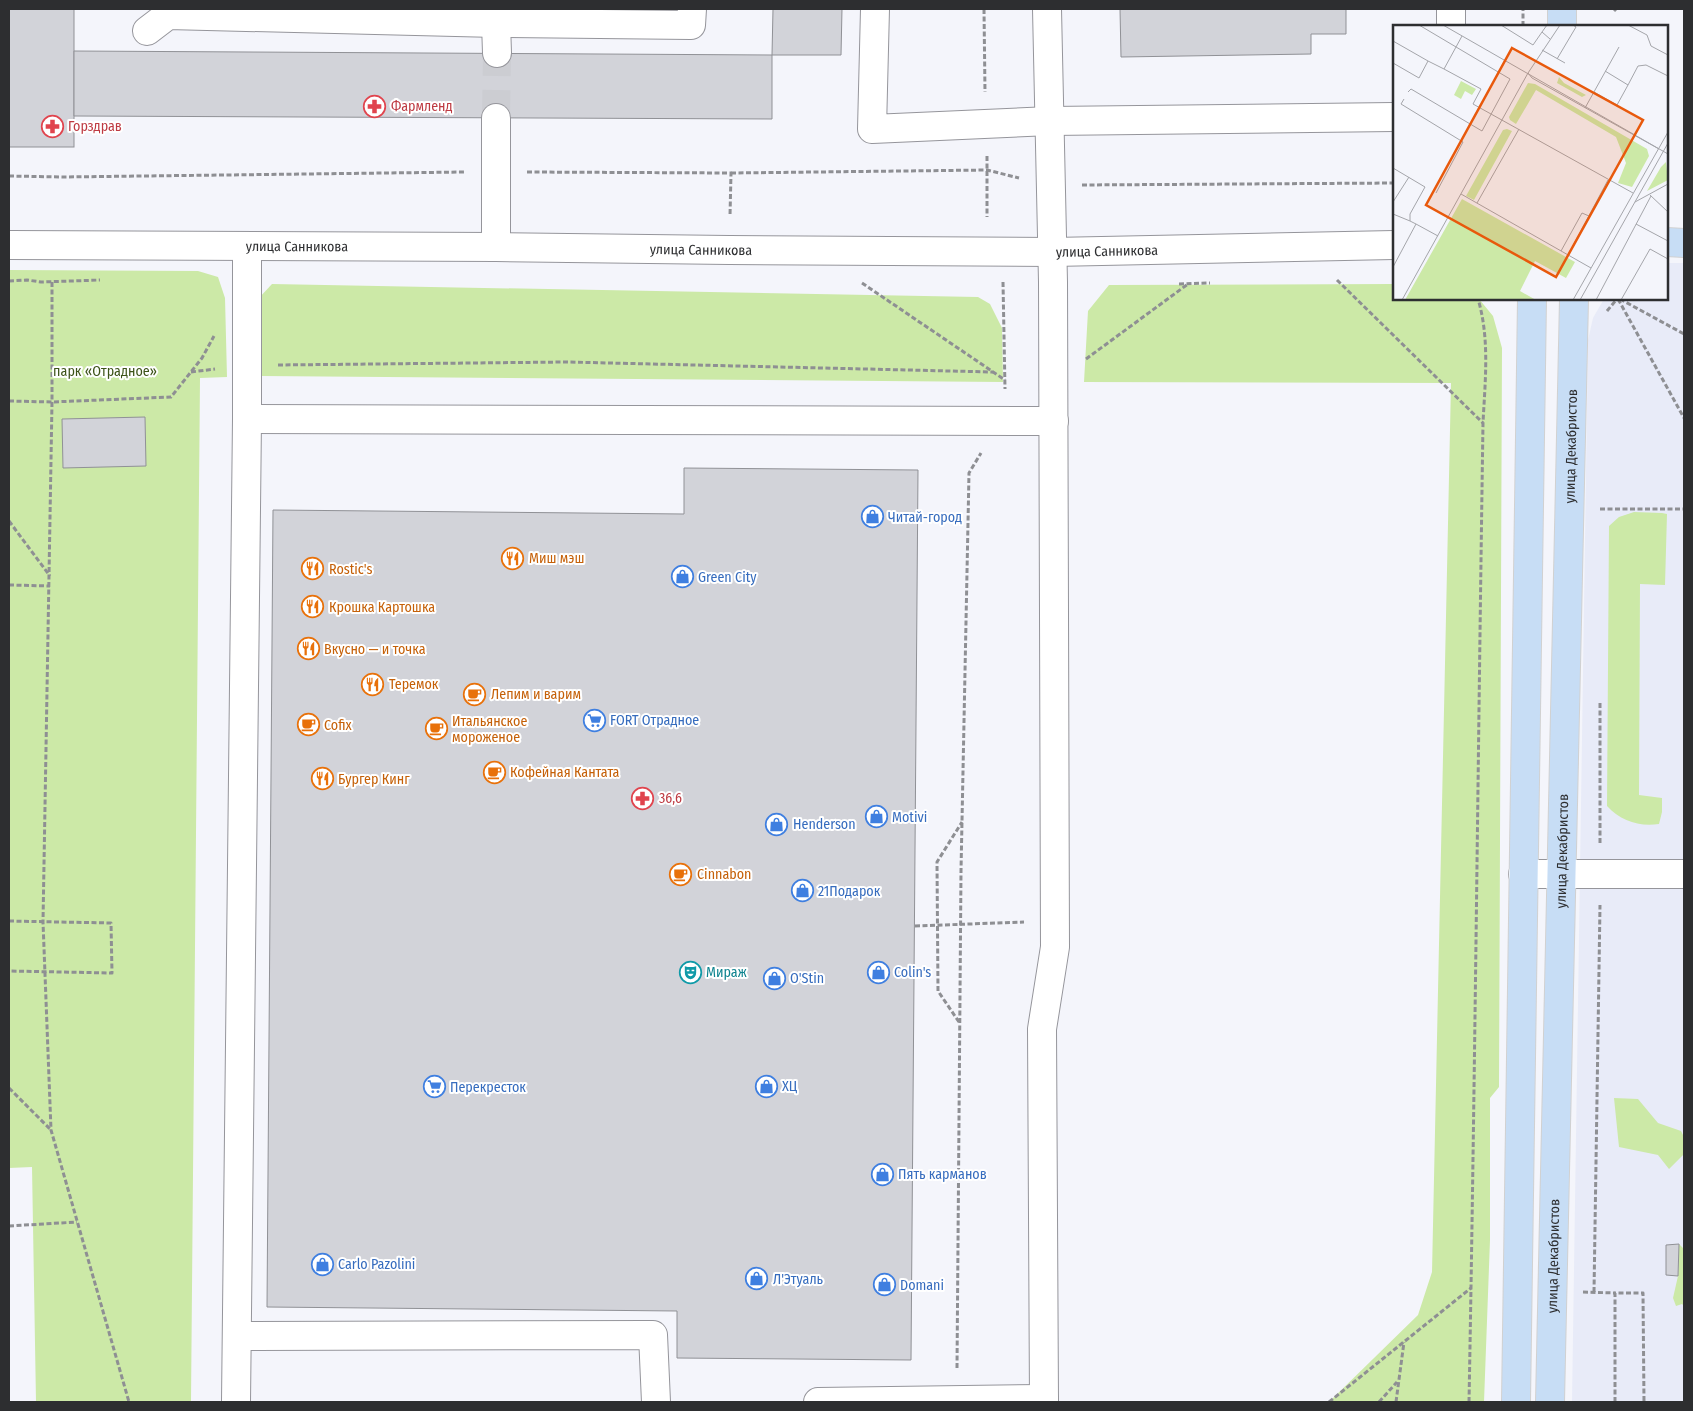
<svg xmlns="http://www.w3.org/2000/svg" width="1693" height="1411" font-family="'Fira Sans Condensed',sans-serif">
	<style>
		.built { fill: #e8ebf8 }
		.green { fill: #cce9a7 }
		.building { fill: #d2d3d9; stroke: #909196 }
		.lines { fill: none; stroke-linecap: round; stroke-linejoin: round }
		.minor-tunnel { stroke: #cccdd2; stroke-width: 28; stroke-dasharray: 28 14; stroke-linecap: butt }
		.minor-casing { stroke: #95959b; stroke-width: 30 }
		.major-casing { stroke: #d1d1d1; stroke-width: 30 }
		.path { stroke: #8e8f93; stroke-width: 3; stroke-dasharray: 5 2.5; stroke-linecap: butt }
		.minor { stroke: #fff; stroke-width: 28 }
		.major { stroke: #c7ddf5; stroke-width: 28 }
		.labels { text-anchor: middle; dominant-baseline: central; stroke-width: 4; stroke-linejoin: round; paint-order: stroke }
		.health-label { font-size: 14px; fill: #be3a42; stroke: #fff; text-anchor: start }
		.street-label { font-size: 14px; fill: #2d2e30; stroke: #fff }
		.park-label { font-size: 14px; fill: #3d5319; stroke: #fff }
		.shop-label { font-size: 14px; fill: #366cbe; stroke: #fff; text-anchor: start }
		.food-label { font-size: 14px; fill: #c56008; stroke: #fff; text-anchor: start }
		.culture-label { font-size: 14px; fill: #0d838f; stroke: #fff; text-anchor: start }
		.inset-road { fill: none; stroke: #a4a5aa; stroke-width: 1 }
		.view { fill: #e8590c; fill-opacity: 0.15; stroke: #e8590c; stroke-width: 2.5 }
		.inset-edge { fill: none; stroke: #2d2e30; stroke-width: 2.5 }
	</style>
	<rect width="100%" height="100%" fill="#f4f5fb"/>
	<polygon class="built" points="1667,263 1684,263 1684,1402 1572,1402 1588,340 1593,318 1604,299 1667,299"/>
	<g class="green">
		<polygon points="9,270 198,271 218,277 225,298 227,377 200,378 191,1402 36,1402 32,1167 9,1168"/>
		<polygon points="272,284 978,297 990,304 1002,328 1003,382 261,376 259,298"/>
		<polygon points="1394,284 1394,299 1479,299 1493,316 1502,348 1499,1087 1490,1098 1490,1240 1484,1402 1329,1402 1418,1315 1432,1272 1451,383 1084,382 1088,311 1109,285"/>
		<path d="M1634,512L1662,513L1667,514L1665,585L1640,584L1639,795L1662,798V812L1659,824C1639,827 1621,821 1607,806L1609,526L1619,517Z"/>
		<polygon points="1614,1098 1638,1099 1658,1123 1681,1131 1684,1137 1684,1154 1669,1169 1658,1155 1619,1147"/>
		<polygon points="1679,1244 1684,1249 1684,1306 1682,1304 1676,1306 1673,1298 1678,1276"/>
	</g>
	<g class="building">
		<rect x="9" y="9" width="65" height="138"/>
		<polygon points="773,9 842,9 841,55 772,55"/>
		<polygon points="1120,9 1346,9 1346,34 1311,34 1311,54 1121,57"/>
		<polygon points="74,51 772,55 772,119 74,116"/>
		<polygon points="145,417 146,466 63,468 62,419"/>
		<polygon points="684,468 918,470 911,1360 677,1358 677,1311 267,1307 273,510 684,514"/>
		<polygon points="1679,1244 1678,1276 1666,1275 1666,1245"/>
	</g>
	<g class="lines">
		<polyline class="minor-tunnel" points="496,118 497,53"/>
		<defs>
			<g id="minor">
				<polyline points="875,9 872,129 1050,121 1394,117"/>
				<polyline points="496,23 497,53"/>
				<polyline points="1451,26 1451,9"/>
				<polyline points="147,31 168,15 496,23 691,25 692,9"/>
				<polyline points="496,118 496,247"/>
				<path id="s1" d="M9,245L496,247L729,250L1053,252L1394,245"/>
				<polyline points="247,419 1054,421"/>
				<polyline points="1523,874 1684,874"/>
				<polyline points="237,1336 653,1335 656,1402"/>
				<polyline points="236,1402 247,419 247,247"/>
				<polyline points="818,1402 1044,1399"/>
				<polyline points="1044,1402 1042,1029 1055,947 1053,282 1047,9"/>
			</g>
			<g id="major">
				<polyline points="1562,26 1562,9"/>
				<polyline points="1667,242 1684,243"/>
				<polyline points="1516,1402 1532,299"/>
				<path id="s2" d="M1550,1402L1574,299"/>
			</g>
		</defs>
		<use href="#minor" class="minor-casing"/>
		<use href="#major" class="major-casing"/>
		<g class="path">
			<polyline points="984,9 985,92"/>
			<polyline points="1614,11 1616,9"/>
			<polyline points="1523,26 1523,9"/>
			<polyline points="987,156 987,217"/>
			<polyline points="527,172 731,173 730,216"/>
			<polyline points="731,173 987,170 1019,178"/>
			<polyline points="9,176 63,177 466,172"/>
			<polyline points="1082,185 1394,183"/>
			<polyline points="1337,280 1483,423"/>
			<polyline points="9,281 27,280 41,282 100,280"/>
			<polyline points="52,282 52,402 43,922 51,1130 129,1402"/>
			<polyline points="1003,282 1005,389"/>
			<polyline points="862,283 1005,380"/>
			<polyline points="1179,284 1210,283"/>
			<polyline points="1492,299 1493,300"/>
			<polyline points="1618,299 1684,418"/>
			<polyline points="1620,299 1684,334"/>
			<polyline points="1607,311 1617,299"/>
			<polyline points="1086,359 1188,284"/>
			<polyline points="278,365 567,362 993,372"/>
			<polyline points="191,372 215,369"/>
			<polyline points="9,401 52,402 171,397 202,358 214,336"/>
			<polyline points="1600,509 1684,509"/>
			<polyline points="9,521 50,576"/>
			<polyline points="9,585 50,586"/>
			<polyline points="1600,703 1600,844"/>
			<polyline points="9,921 111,923 112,973 9,971"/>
			<polyline points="915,926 1024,922"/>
			<polyline points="959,1022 938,991 937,862 962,822"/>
			<polyline points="9,1088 51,1130"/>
			<polyline points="9,1226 77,1222"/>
			<polyline points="1583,1292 1615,1293"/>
			<polyline points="1594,1292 1600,905"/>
			<polyline points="957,1368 961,871 969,473 981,453"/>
			<polyline points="1329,1402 1471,1288"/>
			<polyline points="1379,1402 1397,1382"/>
			<polyline points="1396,1402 1404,1342"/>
			<path d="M1469,1402C1475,1076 1478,750 1483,423C1485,382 1490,339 1478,299"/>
			<polyline points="1615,1402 1615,1293 1643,1293 1644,1402"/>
		</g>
		<use href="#minor" class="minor"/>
		<use href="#major" class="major"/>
	</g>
	<defs>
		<symbol id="pharmacy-ring" viewBox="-11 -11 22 22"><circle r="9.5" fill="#fff" stroke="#e0444e" stroke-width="1.5"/><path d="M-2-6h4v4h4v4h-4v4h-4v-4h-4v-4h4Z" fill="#e0444e"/></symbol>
		<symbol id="shop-ring" viewBox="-11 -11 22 22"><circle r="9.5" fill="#fff" stroke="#3f7fe0" stroke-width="1.5"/><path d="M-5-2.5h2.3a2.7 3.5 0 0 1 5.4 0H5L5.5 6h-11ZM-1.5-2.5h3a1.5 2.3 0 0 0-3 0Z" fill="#3f7fe0"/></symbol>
		<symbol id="restaurant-ring" viewBox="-11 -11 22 22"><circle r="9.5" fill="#fff" stroke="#e8710a" stroke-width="1.5"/><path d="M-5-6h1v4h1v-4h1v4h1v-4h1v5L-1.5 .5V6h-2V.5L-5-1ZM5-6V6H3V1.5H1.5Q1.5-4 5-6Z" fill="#e8710a"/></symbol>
		<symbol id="cafe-ring" viewBox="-11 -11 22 22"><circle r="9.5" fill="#fff" stroke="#e8710a" stroke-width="1.5"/><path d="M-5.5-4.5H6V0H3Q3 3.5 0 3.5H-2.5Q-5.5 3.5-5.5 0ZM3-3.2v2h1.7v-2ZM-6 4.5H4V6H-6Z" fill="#e8710a"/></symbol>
		<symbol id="supermarket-ring" viewBox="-11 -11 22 22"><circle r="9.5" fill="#fff" stroke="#3f7fe0" stroke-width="1.5"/><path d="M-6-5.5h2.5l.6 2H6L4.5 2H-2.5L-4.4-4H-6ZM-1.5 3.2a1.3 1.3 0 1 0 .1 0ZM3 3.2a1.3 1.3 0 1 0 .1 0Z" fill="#3f7fe0"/></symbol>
		<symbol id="theatre-ring" viewBox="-11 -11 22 22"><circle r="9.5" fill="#fff" stroke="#0f9aa8" stroke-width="1.5"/><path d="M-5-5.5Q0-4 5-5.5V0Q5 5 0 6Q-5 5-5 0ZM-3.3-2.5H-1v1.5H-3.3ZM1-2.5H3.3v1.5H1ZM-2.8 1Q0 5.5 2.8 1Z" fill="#0f9aa8"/></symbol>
	</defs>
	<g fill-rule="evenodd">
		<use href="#pharmacy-ring" x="362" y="94" width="25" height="25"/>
		<use href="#pharmacy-ring" x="40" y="114" width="25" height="25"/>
		<use href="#shop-ring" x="860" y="504" width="25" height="25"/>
		<use href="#restaurant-ring" x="500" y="546" width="25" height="25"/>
		<use href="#restaurant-ring" x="300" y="556" width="25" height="25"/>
		<use href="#shop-ring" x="670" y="564" width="25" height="25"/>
		<use href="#restaurant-ring" x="300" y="594" width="25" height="25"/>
		<use href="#restaurant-ring" x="296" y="636" width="25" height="25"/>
		<use href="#restaurant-ring" x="360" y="672" width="25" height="25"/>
		<use href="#cafe-ring" x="462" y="682" width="25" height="25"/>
		<use href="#supermarket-ring" x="582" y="708" width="25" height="25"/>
		<use href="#cafe-ring" x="296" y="712" width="25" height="25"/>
		<use href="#cafe-ring" x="424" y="716" width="25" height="25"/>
		<use href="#cafe-ring" x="482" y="760" width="25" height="25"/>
		<use href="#restaurant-ring" x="310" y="766" width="25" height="25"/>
		<use href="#pharmacy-ring" x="630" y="786" width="25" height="25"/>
		<use href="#shop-ring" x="864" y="804" width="25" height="25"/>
		<use href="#shop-ring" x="764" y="812" width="25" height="25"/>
		<use href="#cafe-ring" x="668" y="862" width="25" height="25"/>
		<use href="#shop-ring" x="790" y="878" width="25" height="25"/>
		<use href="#theatre-ring" x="678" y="960" width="25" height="25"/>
		<use href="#shop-ring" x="866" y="960" width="25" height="25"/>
		<use href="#shop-ring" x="762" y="966" width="25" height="25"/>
		<use href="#shop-ring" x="754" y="1074" width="25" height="25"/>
		<use href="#supermarket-ring" x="422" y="1074" width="25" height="25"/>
		<use href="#shop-ring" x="870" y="1162" width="25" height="25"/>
		<use href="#shop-ring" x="310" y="1252" width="25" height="25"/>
		<use href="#shop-ring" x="744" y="1266" width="25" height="25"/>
		<use href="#shop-ring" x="872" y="1272" width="25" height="25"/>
	</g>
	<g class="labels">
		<g class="health-label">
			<text x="391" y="106">Фармленд</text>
			<text x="68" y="126">Горздрав</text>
			<text x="659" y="798">36,6</text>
		</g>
		<g class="street-label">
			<text stroke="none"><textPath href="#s1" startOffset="288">улица Санникова</textPath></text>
			<text stroke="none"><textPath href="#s1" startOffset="692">улица Санникова</textPath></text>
			<text stroke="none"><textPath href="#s1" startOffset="1098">улица Санникова</textPath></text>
			<text stroke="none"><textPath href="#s2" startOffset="956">улица Декабристов</textPath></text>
			<text stroke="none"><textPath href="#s2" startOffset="551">улица Декабристов</textPath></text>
			<text stroke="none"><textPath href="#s2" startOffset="146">улица Декабристов</textPath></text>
		</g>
		<g class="park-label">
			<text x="105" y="371">парк «Отрадное»</text>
		</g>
		<g class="shop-label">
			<text x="888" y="517">Читай-город</text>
			<text x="698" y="577">Green City</text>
			<text x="610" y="720">FORT Отрадное</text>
			<text x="892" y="817">Motivi</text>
			<text x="793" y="824">Henderson</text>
			<text x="818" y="891">21Подарок</text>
			<text x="894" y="972">Colin's</text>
			<text x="790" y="978">O'Stin</text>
			<text x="782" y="1086">ХЦ</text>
			<text x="450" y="1087">Перекресток</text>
			<text x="898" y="1174">Пять карманов</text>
			<text x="338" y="1264">Carlo Pazolini</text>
			<text x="773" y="1279">Л'Этуаль</text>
			<text x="900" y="1285">Domani</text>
		</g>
		<g class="food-label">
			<text x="529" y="558">Миш мэш</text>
			<text x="329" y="569">Rostic's</text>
			<text x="329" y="607">Крошка Картошка</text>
			<text x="324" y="649">Вкусно — и точка</text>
			<text x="389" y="684">Теремок</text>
			<text x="491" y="694">Лепим и варим</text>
			<text x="452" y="721">Итальянское<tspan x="452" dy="16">мороженое</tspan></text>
			<text x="324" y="725">Cofix</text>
			<text x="510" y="772">Кофейная Кантата</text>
			<text x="338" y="779">Бургер Кинг</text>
			<text x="697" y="874">Cinnabon</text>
		</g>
		<g class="culture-label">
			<text x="706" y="972">Мираж</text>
		</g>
	</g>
	<g transform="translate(1393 25)">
		<rect width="275" height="275" fill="#f4f5fb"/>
		<path d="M166,52L171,58L193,70L189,72L164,58ZM68,56L83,64L79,70L72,66L68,74L61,70ZM135,58L142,59L254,124L256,131L239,162L225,158L233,138L223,112L143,65L123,99L117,95L116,92ZM114,104L119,106L81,175L73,171L110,105ZM273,137L275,155L254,166L268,142ZM69,174L182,237L173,253L142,236L127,266L143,275H12Z" fill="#cce9a7"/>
		<path class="inset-road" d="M50,0L275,129M108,0L140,20L149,7M154,0L149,7L157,14M235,0L254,10L258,21L275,30M0,16L35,36M149,25L172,38M164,34L183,2L180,0M0,38L26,53L35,36L51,44L69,11M51,44L88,64L80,79L240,168M135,48L139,53L266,124M135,48L167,0M235,60L245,41L253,40L275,51M15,67L18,64L89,106L117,54L26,0M201,67L224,80L235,60L212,46M11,74L8,79L70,117L43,168M192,83L226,22M0,143L32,162L17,189V196L23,199M68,169L198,243M257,170L275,187M0,177L16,152M242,177L275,159M84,178L126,104M0,189L17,196M243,199L275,216M168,226L189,188L196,191M175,230L215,155M0,242L23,199L45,211M9,275L135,48M180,275L275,107M187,275L275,118M203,275L258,171M228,275L257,224L275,234"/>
		<path class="view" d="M119,23L250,95L163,252L33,180Z"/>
		<rect width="275" height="275" class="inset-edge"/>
	</g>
	<rect width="1693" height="1411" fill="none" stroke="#2d2e30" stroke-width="20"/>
</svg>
